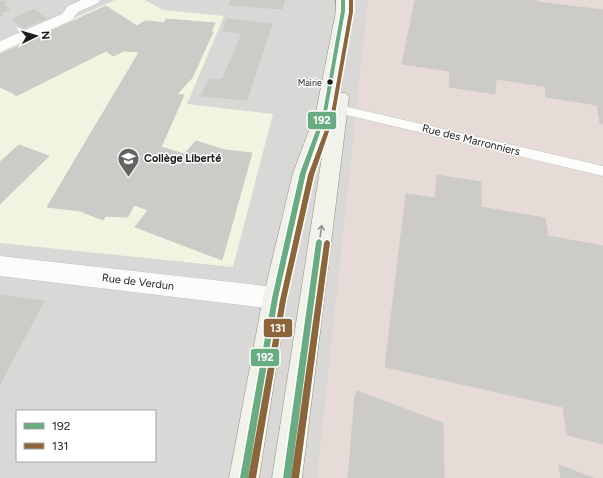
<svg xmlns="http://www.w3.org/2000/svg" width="603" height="478" font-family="Figtree,sans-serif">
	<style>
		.residential { fill: #d9d8d6; fill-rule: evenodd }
		.commercial { fill: #e7dbd7 }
		.education { fill: #f2f3e1 }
		.building { fill: #cdcbc8; stroke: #cdcbc7 }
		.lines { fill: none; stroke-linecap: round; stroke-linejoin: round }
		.lane-casing { stroke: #c1c1bf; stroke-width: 1 }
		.street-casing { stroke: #c1c1bf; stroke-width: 1 }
		.secondary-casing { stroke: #8f927f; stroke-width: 1 }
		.lane { fill: #fcfcfb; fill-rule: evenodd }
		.street { fill: #fcfcfb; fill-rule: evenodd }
		.secondary { fill: #f1f2ea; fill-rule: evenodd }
		.bus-1-casing { stroke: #fff; stroke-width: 3 }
		.bus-2-casing { stroke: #fff; stroke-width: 3 }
		.bus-1 { fill: #69ac82; fill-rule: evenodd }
		.bus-2 { fill: #8d653a; fill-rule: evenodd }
		.oneway { stroke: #91928d }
		.bus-dot { fill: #1c1c1c; stroke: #fff; stroke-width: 1.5 }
		.labels { text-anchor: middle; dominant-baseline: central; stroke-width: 3; stroke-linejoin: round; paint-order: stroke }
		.far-bus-label { font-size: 9px; fill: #1c1c1c; stroke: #fff; text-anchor: end }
		.street-label { font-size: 11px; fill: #1c1c1c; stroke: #fff }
		.poi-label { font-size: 11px; font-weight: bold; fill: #1c1c1c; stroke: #fff; text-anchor: start }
		.line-badge { stroke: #fff; stroke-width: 1.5 }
		.badge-label { font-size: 11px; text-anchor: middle; font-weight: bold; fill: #fff }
	</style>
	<rect width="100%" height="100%" fill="#eae9e5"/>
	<path class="residential" d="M0,0H603V478H0ZM17,411H155V461H17Z"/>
	<polygon class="commercial" points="368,0 603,0 603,478 317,478"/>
	<polygon class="education" points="115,0 145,0 163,10 224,16 187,104 273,114 233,267 0,243 0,51"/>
	<g class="building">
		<polygon points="0,0 7,2 2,4 10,9 0,14 3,15 0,17"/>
		<polygon points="231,0 285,0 282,9 228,5"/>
		<polygon points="415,0 536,0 538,2 542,86 496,79 495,94 449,87 450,71 402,64"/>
		<polygon points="538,2 603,10 603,124 600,123 597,105 546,97 545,86 542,86"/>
		<polygon points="106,6 137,26 145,21 157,22 139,52 124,51 113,56 106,51 16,96 13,93 0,87 0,54"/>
		<polygon points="34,9 46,19 23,28 12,19"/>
		<polygon points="166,19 215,23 211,32 213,32 192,78 177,94 184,95 161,147 184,154 196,141 225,150 252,153 222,260 135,227 148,210 134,205 128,217 106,216 103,220 80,211 47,207 157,22 164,23"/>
		<polygon points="227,19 272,24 247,100 201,96 209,79 222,80 242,33 223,31"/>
		<polygon points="19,145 49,156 0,204 0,162"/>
		<polygon points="437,175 481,182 481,207 545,218 548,236 603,246 603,444 567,435 563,407 385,367 406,194 435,198"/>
		<polygon points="0,295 44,301 0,384"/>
		<polygon points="357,391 443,423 444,478 348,478 355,396"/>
		<polygon points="559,465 593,478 561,478"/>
	</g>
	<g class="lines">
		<defs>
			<polygon id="lane" points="339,105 603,166 603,176 334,112 333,109 334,106"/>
			<g id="street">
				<polygon points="81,0 100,0 98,3 78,12 72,20 0,52 0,41 62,14 68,6"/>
				<polygon points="0,256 275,287 283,290 287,298 283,306 275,309 0,276"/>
			</g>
			<polygon id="secondary" points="336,0 350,0 350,11 337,92 346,93 349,97 302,478 272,478 325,137 313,173 287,298 259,478 229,478 263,298 293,173 316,112 336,11"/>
		</defs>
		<use href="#lane" class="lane-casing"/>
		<use href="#street" class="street-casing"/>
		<use href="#secondary" class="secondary-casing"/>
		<use href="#lane" class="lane"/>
		<use href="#street" class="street"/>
		<use href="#secondary" class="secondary"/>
		<defs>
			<g id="bus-1">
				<polygon points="341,0 345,0 345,11 327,112 306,173 278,298 248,478 240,478 272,298 300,173 323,112 341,11"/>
				<polygon points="319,239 321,240 322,242 291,478 283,478 316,242 317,240"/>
			</g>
			<g id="bus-2">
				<polygon points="349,0 353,0 353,12 335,114 314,175 286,300 256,478 248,478 280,300 308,175 331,114 349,12"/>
				<polygon points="327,240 329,241 330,243 299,478 291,478 324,243 325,241"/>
			</g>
		</defs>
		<use href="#bus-1" class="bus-1-casing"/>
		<use href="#bus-2" class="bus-2-casing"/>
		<use href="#bus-1" class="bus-1"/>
		<use href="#bus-2" class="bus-2"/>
	</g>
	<defs><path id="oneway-shaft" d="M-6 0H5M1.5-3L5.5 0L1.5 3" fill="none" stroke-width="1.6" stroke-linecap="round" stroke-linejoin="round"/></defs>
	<use class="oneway" href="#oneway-shaft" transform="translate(321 231) rotate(-81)"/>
	<defs>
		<symbol id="school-pin" viewBox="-11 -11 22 30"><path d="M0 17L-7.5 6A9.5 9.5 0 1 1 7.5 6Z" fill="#646462" stroke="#fff"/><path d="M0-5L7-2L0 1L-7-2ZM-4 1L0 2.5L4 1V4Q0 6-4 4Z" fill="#fff"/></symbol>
	</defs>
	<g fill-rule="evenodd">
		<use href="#school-pin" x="116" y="146" width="25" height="34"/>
	</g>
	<circle class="bus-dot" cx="330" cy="82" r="3.5"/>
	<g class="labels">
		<g class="far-bus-label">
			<text x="322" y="82">Mairie</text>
		</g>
		<g class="street-label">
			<text transform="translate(471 140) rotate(14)">Rue des Marronniers</text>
			<text transform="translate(138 282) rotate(7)">Rue de Verdun</text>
		</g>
		<g class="poi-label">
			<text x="144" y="158">Collège Liberté</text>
		</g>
	</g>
	<g class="line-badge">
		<rect x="307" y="111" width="30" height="19" rx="4" fill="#69ac82"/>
		<rect x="263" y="318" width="30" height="20" rx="4" fill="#8d653a"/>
		<rect x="250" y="348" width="30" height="19" rx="4" fill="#69ac82"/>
	</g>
	<g class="badge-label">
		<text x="322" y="124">192</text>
		<text x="278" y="332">131</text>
		<text x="265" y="361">192</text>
	</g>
	<rect x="16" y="410" width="140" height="52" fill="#ffffff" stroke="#a4a4a4"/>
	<rect x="24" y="423" width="20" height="6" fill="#69ac82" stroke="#a4a4a4"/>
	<text x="52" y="430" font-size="12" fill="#1c1c1c">192</text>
	<rect x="24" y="443" width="20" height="6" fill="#8d653a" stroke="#a4a4a4"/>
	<text x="52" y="450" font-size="12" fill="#1c1c1c">131</text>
	<g transform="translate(36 36) rotate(85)" stroke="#ffffff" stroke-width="3" paint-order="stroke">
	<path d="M0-3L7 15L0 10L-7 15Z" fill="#1c1c1c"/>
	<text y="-6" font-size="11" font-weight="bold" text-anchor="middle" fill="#1c1c1c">N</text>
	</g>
</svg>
